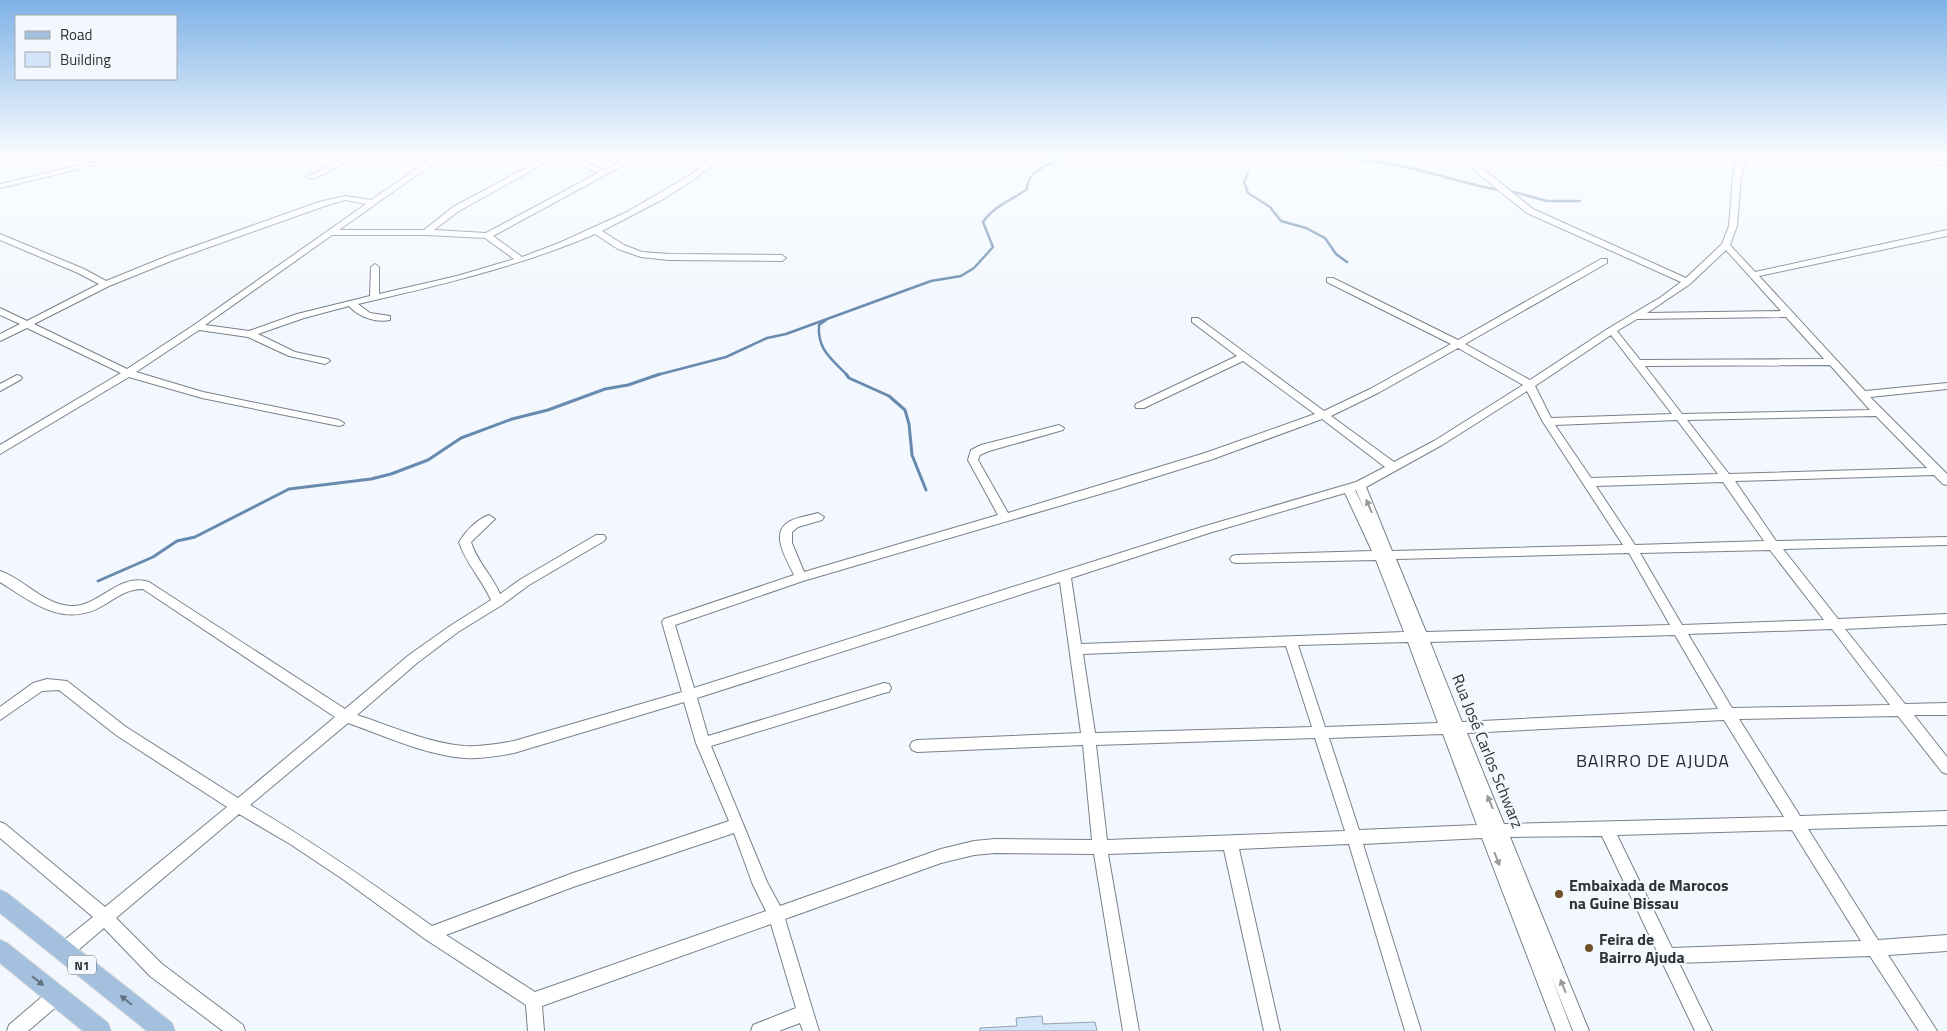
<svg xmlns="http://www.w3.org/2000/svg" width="1947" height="1031" font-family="'Titillium Web',sans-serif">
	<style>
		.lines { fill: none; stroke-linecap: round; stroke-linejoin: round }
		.stream-far1 { stroke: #688aaf; stroke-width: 2.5 }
		.stream { stroke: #688aaf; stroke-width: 3 }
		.building { fill: #d2e5fa; stroke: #93a0af }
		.minor-casing { stroke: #788089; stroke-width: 2 }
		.major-casing { stroke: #d5d6d7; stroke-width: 2 }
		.minor { fill: #fff; fill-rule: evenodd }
		.major { fill: #a3c0df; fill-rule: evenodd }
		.oneway { fill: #97999a }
		.oneway2 { fill: #637282 }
		.poi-dot { fill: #6f4f25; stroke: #f3f8fe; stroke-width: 2 }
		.labels { text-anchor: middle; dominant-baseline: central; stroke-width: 4.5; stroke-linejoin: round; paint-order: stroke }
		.shield { fill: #f3f8fe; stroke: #6a6e72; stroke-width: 1 }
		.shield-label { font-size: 12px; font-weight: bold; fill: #2f3336 }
		.near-street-label { font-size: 16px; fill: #2f3336; stroke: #f3f8fe }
		.near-poi-label { font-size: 16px; font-weight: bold; fill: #2f3336; stroke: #f3f8fe; text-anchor: start }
		.near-neighbourhood-label { font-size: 18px; letter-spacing: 1px; fill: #282e36; stroke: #f3f8fe }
	</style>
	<rect width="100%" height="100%" fill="#f3f8fe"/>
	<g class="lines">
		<g class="stream-far1">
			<polyline points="1044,155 1059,160"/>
			<path d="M1336,155C1356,161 1376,161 1397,165C1432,172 1464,184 1499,190"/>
			<polyline points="1248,173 1244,182 1248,193 1270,207 1281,221 1306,228 1325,238 1336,254 1347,262"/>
			<polyline points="1510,191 1547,201 1580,201"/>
			<path d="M826,320L819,325C817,350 832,359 847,375"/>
			<path d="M657,375L726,357L767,338L786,334L931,281L961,276L974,268L993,247L983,222C994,206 1012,200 1027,189C1027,169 1054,163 1070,155"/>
		</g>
		<g class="stream">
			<polyline points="846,374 849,378 889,396 905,410 909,424 912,455 926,490"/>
			<polyline points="98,581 153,557 177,541 195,537 289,489 371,479 391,474 428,460 461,438 512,419 548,410 605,389 628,385 660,374"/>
		</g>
	</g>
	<polygon class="building" points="1042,1016 1043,1024 1095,1022 1097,1031 980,1031 980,1028 1017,1026 1016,1018"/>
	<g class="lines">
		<defs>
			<g id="minor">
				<polygon points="123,155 135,155 0,188 0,184"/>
				<polygon points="353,155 362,155 313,179 306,177"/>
				<path d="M437,155H445L339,230H424L453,207L550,155H559L459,211L434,230L486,233L598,173L561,155H570L604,170L633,155H642L493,236L522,257L559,243L627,212L690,175L717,155H725L696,178L665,198L602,231L624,245L642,252L669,254L782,255L786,258L782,261L669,260L641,257L618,249L595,234C518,267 440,285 358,304L370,313L390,316V320C376,323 359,317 349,306L304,318L258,334L295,352L328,359L330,361L325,364L289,356L248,337L199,330L136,372L203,392L339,420L344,423L343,425L339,426L202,398L129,377L0,454V445L121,373L27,328L0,341V334L20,324L0,315V308L27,321L99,284L78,273L0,240V234L84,269L106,281L170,255L319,202L345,196L371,200ZM345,200L366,204L194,325L127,369L34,324L109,286L176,259L325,206ZM332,235H426L485,238L514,259L457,276L379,294V267L375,264L371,267L370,296L297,314L249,331L205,325Z"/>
				<path d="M1463,155H1471L1483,169L1533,209L1686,278L1722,244L1729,226L1733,177L1738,155H1746L1741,177L1737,226L1730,245L1755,272L1947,230V236L1759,276L1865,391L1947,383V389L1870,397L1947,474V485L1943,484L1934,475L1735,481L1776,541L1947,537V545L1783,549L1838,619L1947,614V624L1845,629L1905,704L1947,703V715H1914L1947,757V774L1942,772L1898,716L1739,719L1800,816L1947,811V825L1808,829L1878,940L1947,935V951L1888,955L1937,1031H1919L1870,956L1679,963L1712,1031H1695L1602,836L1510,837L1589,1031H1573L1550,973L1572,1031H1556L1482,838L1363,844L1421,1031H1405L1349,844L1239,849L1280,1031H1264L1224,850L1108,854L1139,1031H1123L1094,854L995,853L974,855L941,863L785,919L819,1031H803L800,1023L779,1031H751L753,1025L796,1008L771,924L542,1006L544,1031H528L526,1005L425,939L344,880L290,844L239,814L116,918L162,964L243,1025L245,1031H223L150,976L104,928L70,957L64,959L58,957L56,951L58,945L93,917L0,838V822L5,824L105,907L227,807L116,735L59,690L42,691L0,720V707L33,683L47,679L67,681L126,727L238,798L335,717L143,589C127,589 117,597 104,605C65,629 33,603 0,582V571C24,579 43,604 70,606C99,608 118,572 149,582L345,709L409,655L450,626L491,600C482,579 466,564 459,542C465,532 477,519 489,515L495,519L471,542C477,562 492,575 500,594L521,579L596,535H604L606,538L604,541L529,585L502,605L458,632L417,663L357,715C391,726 428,743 464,746C481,747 497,744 514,741L682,692L662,622L664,619L794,575C788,561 770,535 787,523C795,517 809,516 818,513L824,517L822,520L798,527L792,532V543L804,572L998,515L968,460L971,450L981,445L1059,425L1064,428L1063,430L989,451L980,455L978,460L1008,513L1205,453L1315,414L1243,361L1144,408H1136L1135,406L1136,404L1237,356L1192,322V318H1198L1324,411L1370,389L1451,344L1327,282V278H1333L1458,340L1601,259H1607V263L1465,344L1530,380L1609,328L1661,297L1681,282L1527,213L1477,173ZM1726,250L1781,311L1647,313L1690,284ZM1786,317L1824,359L1640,360L1617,331L1637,319ZM1611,335L1672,414L1551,418L1535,386ZM1458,348L1523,385L1434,441L1394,462L1331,416L1378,393ZM1830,365L1870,410L1682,414L1645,366ZM1527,391L1543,422L1623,545L1392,551L1366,487L1442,445ZM1876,416L1927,468L1729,474L1687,420ZM1322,419L1385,467L1356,482L1202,527L694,688L675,625L803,581L1117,489L1213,459ZM1677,420L1718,474L1591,478L1555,425ZM1723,482L1764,541L1635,545L1596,486ZM1355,490H1356L1365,511ZM1345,493L1372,551L1236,555L1232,556L1230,559L1232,562L1236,563L1376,560L1404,632L1081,644L1071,578L1209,533ZM1770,550L1824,620L1682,625L1640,553ZM1629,553L1670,625L1426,632L1396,559ZM1060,582L1081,733L917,740L912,742L910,746L912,750L917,752L1083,745L1092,840L995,839L974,841L941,849L780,906L767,882L711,746L884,693L889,692L891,688L889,684L884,683L708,736L697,698ZM1832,629L1890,705L1732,708L1688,634ZM1675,635L1718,709L1462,722L1430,642ZM1408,642L1438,723L1325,727L1298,645ZM1286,646L1312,727L1095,733L1083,654ZM684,702L696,743L729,821L573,873L432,926C372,883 313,842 250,805L348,723C385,736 425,755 465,758C482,759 497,756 514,753ZM1724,720L1784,817L1504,824L1467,733ZM1443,734L1477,825L1359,830L1329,738ZM1315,738L1345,831L1107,840L1096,745ZM1792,830L1861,941L1672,948L1617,835ZM734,833L753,885L766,911L535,992L446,935L573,887Z"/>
				<polygon points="1908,155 1919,155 1947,163 1947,167"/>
				<polygon points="17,375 20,376 22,378 20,380 0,391 0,384"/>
				<polygon points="57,987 63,989 65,995 63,1001 28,1031 7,1031 9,1025 51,989"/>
			</g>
			<g id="major">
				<polygon points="0,890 7,893 172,1023 175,1031 147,1031 0,913"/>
				<polygon points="0,940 7,943 108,1023 111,1031 83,1031 0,963"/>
			</g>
		</defs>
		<use href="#minor" class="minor-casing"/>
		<use href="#major" class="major-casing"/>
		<use href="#minor" class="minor"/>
		<use href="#major" class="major"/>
	</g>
	<defs><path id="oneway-solid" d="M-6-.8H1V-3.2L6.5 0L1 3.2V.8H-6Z" transform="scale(1.25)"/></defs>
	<g class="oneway">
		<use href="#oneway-solid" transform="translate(1369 506) rotate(-113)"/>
		<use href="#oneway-solid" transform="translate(1490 802) rotate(-113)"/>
		<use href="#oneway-solid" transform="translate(1497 859) rotate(69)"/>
		<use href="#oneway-solid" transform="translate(1563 986) rotate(-112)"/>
	</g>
	<g class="oneway2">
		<use href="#oneway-solid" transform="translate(38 981) rotate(39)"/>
		<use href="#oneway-solid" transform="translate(126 1000) rotate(-141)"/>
	</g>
	<linearGradient id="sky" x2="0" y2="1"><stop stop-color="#7eb2e6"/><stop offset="0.52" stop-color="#fafcff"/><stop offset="1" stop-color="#fafcff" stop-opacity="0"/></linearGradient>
	<rect width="1947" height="299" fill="url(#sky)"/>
	<g class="poi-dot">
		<circle cx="1559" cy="894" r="5"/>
		<circle cx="1589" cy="948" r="5"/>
	</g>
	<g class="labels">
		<rect class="shield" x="68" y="955.5" width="28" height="19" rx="4"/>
		<g class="shield-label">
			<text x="82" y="965">N1</text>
		</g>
		<g class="near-street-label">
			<text transform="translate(1488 751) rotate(68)">Rua José Carlos Schwarz</text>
		</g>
		<g class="near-poi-label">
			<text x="1569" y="885">Embaixada de Marocos<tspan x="1569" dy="18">na Guine Bissau</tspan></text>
			<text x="1599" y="939">Feira de<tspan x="1599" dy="18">Bairro Ajuda</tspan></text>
		</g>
		<g class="near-neighbourhood-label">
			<text x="1653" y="760">BAIRRO DE AJUDA</text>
		</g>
	</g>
	<rect x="15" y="15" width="162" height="65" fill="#f3f8fe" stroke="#a5a9ae"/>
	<rect x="25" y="31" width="25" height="8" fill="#a3c0df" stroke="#a5a9ae"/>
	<text x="60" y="40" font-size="15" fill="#2f3336">Road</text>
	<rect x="25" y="52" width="25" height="15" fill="#d2e5fa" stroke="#a5a9ae"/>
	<text x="60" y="65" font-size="15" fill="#2f3336">Building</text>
</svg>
